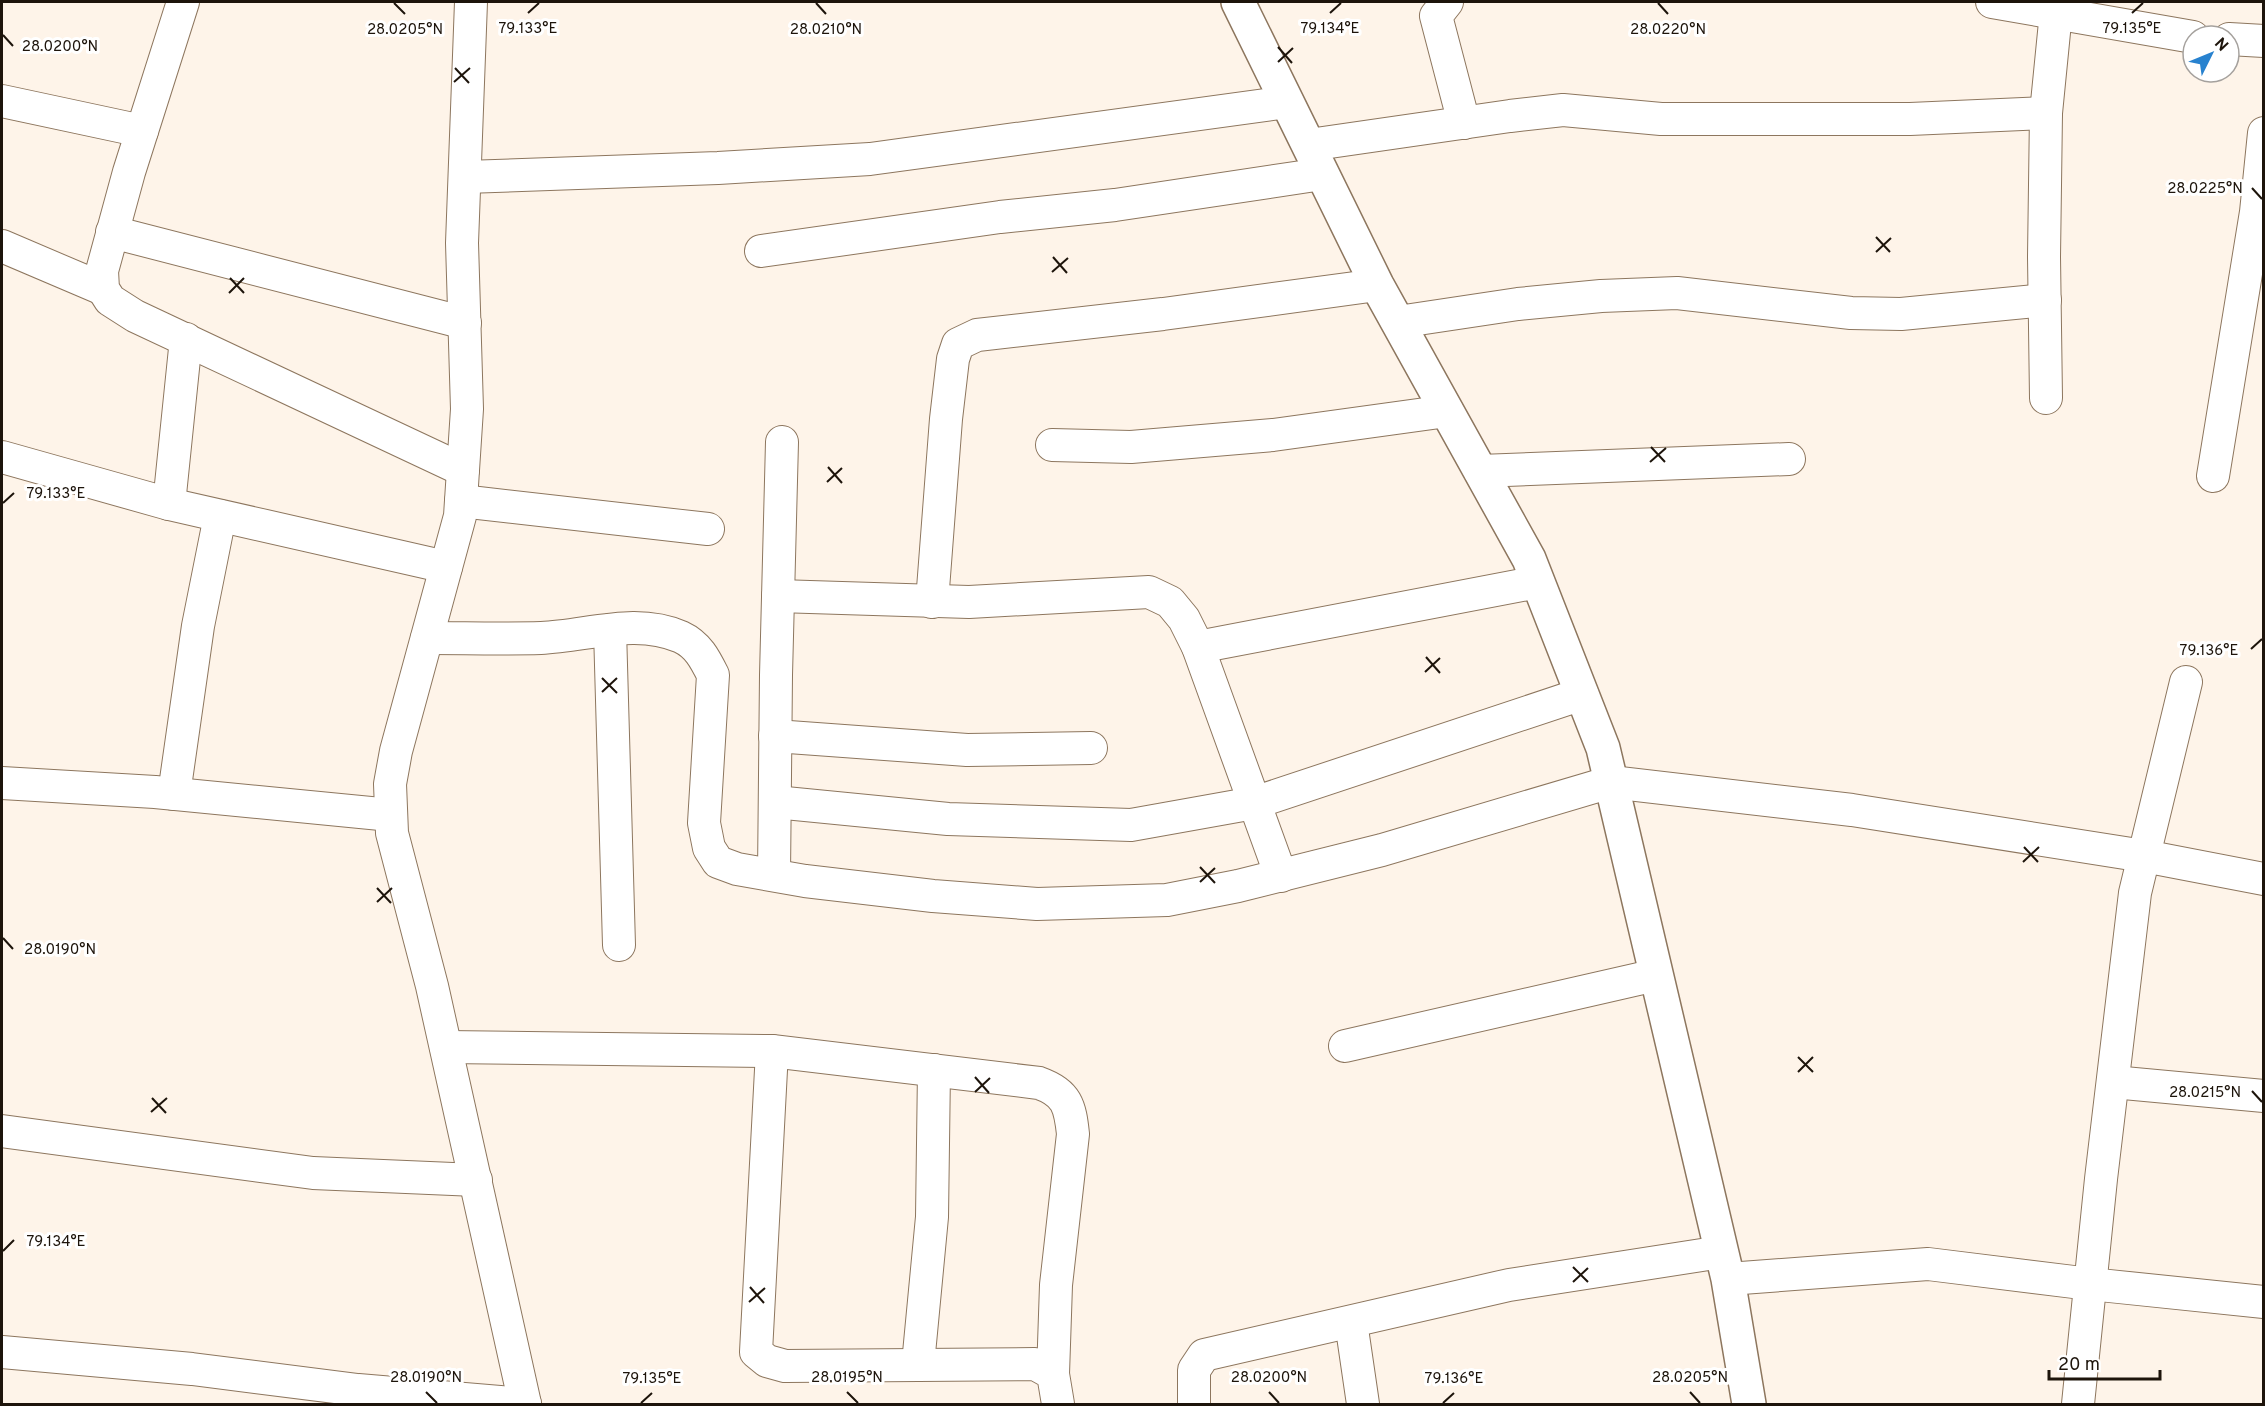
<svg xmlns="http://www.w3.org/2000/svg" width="2265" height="1406" font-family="Overpass,sans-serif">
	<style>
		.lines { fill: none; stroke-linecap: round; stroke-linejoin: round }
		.street-casing { stroke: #8d765e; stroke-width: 34 }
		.secondary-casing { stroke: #8d765e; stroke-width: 36 }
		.street { stroke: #fff; stroke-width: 32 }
		.secondary { stroke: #fff; stroke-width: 33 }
		.ticks { fill: none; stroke: #1d140b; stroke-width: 2 }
		.ticks-label { font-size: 15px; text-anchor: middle; fill: #1d140b; stroke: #fff; stroke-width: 6; stroke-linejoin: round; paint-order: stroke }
	</style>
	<rect width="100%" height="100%" fill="#fef4e9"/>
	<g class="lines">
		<defs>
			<g id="street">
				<polyline points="183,2 129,172 102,271 103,289 110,300 135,316 463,470"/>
				<polyline points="471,2 462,243 467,409 460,516 396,751 390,784 392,833 432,986 525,1404"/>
				<polyline points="1447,2 1436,16 1464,123"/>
				<polyline points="1992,2 2193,37"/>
				<polyline points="2229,39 2264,41"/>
				<polyline points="2,101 142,131"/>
				<polyline points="1309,145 1510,116 1563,110 1661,119 1910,119 2046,113"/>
				<polyline points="465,177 718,168 870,159 1287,102"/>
				<polyline points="112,232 465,323"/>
				<polyline points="2,246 103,289"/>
				<polyline points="761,251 1000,217 1115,205 1322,174"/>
				<polyline points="1398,322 1518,304 1601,296 1677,293 1851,313 1901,314 2045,300"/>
				<polyline points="2046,398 2044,257 2046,113 2057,2"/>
				<polyline points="1052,445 1131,447 1273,435 1447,411"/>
				<polyline points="2,457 169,504 446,567"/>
				<polyline points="1480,471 1789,459"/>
				<polyline points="2213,476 2256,212 2264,133"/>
				<polyline points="461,501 708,529"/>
				<polyline points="169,504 186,339"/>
				<polyline points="778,596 969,602 1149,592 1170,602 1184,619 1198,647 1281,876"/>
				<polyline points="932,602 946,419 953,359 958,344 977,335 1163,314 1377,285"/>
				<polyline points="610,630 619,945"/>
				<path d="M427,638C465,638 503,639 541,638C588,636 636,617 681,637C698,645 705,659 713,675L704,823L709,848L718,862L737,869L805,881L933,896L1037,904L1167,900L1238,886L1382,850L1611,782L1852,810L2144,856L2264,879"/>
				<polyline points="1198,647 1538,582"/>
				<polyline points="775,736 967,750 1091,748"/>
				<polyline points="2,783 155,792 391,815"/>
				<polyline points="174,794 198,626 220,516"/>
				<polyline points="775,802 948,819 1131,825 1254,803 1582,694"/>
				<polyline points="774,875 776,675 782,442"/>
				<polyline points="1345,1046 1656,975"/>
				<path d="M446,1047L772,1051L1039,1083C1067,1093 1070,1106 1073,1134L1056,1285L1053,1374"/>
				<polyline points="772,1051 756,1352 767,1361 785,1366 1035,1364 1053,1374 1058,1404"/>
				<polyline points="2113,1082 2264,1096"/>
				<polyline points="2,1131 313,1173 476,1180"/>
				<polyline points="1728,1279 1928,1264 2090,1284 2264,1302"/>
				<polyline points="1351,1322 1363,1404"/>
				<polyline points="2,1352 192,1369 358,1390 525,1404"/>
				<polyline points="918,1364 932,1217 934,1070"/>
				<polyline points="1194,1404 1194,1370 1204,1355 1509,1285 1721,1252"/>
				<polyline points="2078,1404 2101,1179 2135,893 2186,682"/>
			</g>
			<polyline id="secondary" points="1238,2 1377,285 1529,559 1603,748 1728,1279 1749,1404"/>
		</defs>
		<use href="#street" class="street-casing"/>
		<use href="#secondary" class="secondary-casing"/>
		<use href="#street" class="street"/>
		<use href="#secondary" class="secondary"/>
	</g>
	<path class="ticks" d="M394,3L405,14M816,3L826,14M1658,3L1668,14M528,13L539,3M1330,13L1341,3M2132,13L2143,3M3,35L13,46M1278,47L1292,63M1278,62L1293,48M455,68L469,83M454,82L470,68M2252,188L2262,199M1876,237L1890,252M1876,252L1891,238M1053,257L1067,273M1052,272L1068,258M230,278L244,293M229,293L244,278M1651,447L1665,462M1650,462L1666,448M828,467L842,483M827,482L842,468M3,503L14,493M2251,649L2262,639M1426,657L1440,673M1425,672L1440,658M602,678L617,693M602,692L617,678M2024,847L2038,862M2023,862L2039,847M1200,867L1215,883M1200,882L1215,868M377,888L391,903M377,902L392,888M3,938L13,949M1798,1057L1813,1072M1798,1072L1813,1057M975,1077L989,1093M2252,1091L2262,1102M975,1092L990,1078M152,1098L166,1113M151,1112L167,1098M3,1251L14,1240M1573,1267L1588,1282M1573,1282L1588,1268M750,1287L764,1303M749,1302L765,1288M426,1392L437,1403M847,1392L858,1403M1269,1392L1279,1403M1690,1392L1700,1403M641,1403L652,1393M1443,1403L1454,1393"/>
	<g class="ticks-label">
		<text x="528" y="33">79.133°E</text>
		<text x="1330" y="33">79.134°E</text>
		<text x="2132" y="33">79.135°E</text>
		<text x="405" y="34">28.0205°N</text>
		<text x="826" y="34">28.0210°N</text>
		<text x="1668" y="34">28.0220°N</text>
		<text x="60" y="51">28.0200°N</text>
		<text x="2205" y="193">28.0225°N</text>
		<text x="56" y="498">79.133°E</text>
		<text x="2209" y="655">79.136°E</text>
		<text x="60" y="954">28.0190°N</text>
		<text x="2205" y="1097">28.0215°N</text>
		<text x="56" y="1246">79.134°E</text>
		<text x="426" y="1382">28.0190°N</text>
		<text x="847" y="1382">28.0195°N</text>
		<text x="1269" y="1382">28.0200°N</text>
		<text x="1690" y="1382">28.0205°N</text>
		<text x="652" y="1383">79.135°E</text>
		<text x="1454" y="1383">79.136°E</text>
	</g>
	<rect width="2265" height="1406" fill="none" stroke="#1d140b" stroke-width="6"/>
	<g transform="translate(2211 54) rotate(47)"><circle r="28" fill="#ffffff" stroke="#a5a19d" stroke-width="1.5"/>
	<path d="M0-4.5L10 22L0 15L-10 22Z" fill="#2882cf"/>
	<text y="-9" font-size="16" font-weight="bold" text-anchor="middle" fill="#1d140b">N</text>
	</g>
	<path d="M2049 1370v9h111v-9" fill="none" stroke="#1d140b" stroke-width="3"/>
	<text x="2058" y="1370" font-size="18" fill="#1d140b" stroke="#ffffff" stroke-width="4.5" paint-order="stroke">20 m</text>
</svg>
